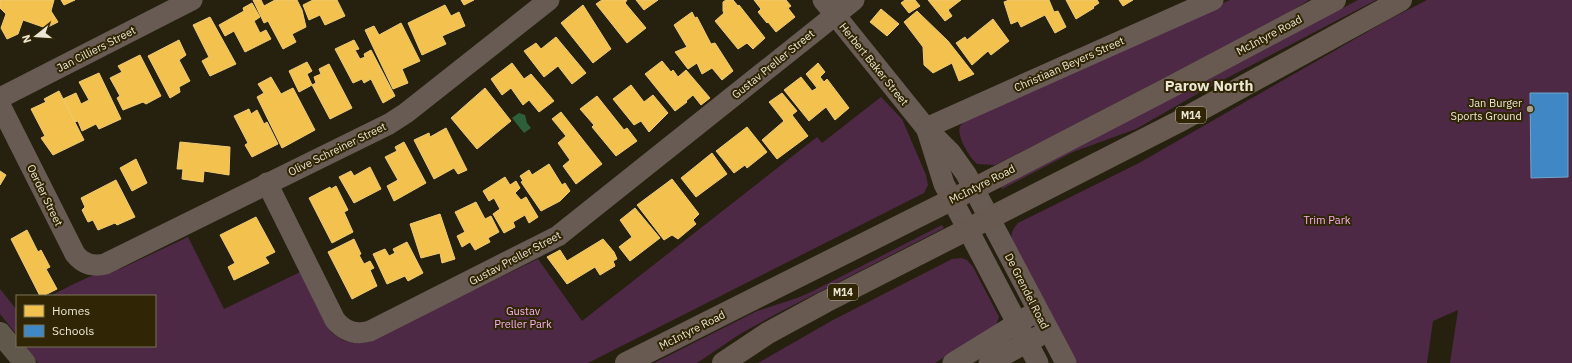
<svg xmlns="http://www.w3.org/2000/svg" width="1572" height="363" font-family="'IBM Plex Sans',sans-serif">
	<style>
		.green { fill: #4d2945 }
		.water { fill: #2c5f3a }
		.homes { fill: #f2c14e; stroke: #f0cc76 }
		.schools { fill: #3f88c5; stroke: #73a4ca }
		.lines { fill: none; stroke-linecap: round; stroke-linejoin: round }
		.minor { stroke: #685b53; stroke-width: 21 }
		.major { stroke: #685a50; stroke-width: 22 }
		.highway { stroke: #60584b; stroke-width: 22 }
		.poi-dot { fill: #a7a18f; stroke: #302605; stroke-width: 1.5 }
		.labels { text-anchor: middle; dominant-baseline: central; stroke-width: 4; stroke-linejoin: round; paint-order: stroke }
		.shield { fill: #302605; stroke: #b4ac96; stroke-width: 1 }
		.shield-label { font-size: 10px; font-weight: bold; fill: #ece6d4 }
		.street-label { font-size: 11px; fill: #ece6d4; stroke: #302605 }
		.poi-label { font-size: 11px; fill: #ece6d4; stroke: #302605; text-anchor: end }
		.park-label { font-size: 11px; fill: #fab1f0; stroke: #302605 }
		.district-label { font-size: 15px; font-weight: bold; fill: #ece6d4; stroke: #302605 }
	</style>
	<rect width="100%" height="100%" fill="#26210f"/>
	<g class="green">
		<path d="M1230,0H1309L1275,21L1107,109L995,165L977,164C970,158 956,136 960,126L963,123L962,119Z"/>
		<polygon points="1358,0 1376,0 1204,90 1136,129 1073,152 1002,189 1000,185"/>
		<path d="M1427,0H1572V363H1450L1458,310L1433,321L1427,363H1075L1013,243C1010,234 1012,230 1018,223L1139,163L1388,20Z"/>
		<path d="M881,97L902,119L926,175L928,185L924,193L588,363H38L25,346H155V296H50C65,289 105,266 120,269L188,237L224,309L300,272L331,332L342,340L353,343L367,342L538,259L582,321L817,137L822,143Z"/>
		<polygon points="942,225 944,228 778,313 740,334 697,363 654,363 757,311 797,298 809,293"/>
		<polygon points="961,258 967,260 973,267 999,317 996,325 935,363 758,363 833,320 952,259"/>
		<polygon points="0,289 17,310 17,335 0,314"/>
	</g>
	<polygon class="water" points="519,113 525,115 527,123 531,128 524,133 512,118"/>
	<g class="homes">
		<polygon points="0,0 54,0 51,11 58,22 46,28 23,20 18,34 7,39 1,28 6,14 0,8"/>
		<polygon points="61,0 75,0 64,5"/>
		<polygon points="253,0 261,0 264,6 275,0 297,0 302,10 306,27 292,34 296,42 283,49 268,21 264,23"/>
		<polygon points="313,0 337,0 345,16 325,25 320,15 309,20 303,5"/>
		<polygon points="461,0 474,0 464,5"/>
		<polygon points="602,0 627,0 625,3 646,28 627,43 596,4"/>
		<polygon points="636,0 658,0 644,10"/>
		<polygon points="726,0 733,0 738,6 739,5 765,38 753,49 747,43 738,49 715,21 724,13 723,11 723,2"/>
		<polygon points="754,0 786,0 791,6 788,8 795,17 776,32 768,22 767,23 758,12 761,9"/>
		<polygon points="905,0 915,0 920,6 909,13 901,3"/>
		<polygon points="928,0 961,0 948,10 952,16 945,21"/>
		<polygon points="1009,0 1049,0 1054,12 1058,11 1066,27 1055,33 1045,15 1021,27 1018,21 1011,24 1004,2"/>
		<polygon points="1066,0 1097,0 1099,3 1093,7 1094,8 1076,19"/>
		<polygon points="1119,0 1133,0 1123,6"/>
		<polygon points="252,3 260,17 254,21 260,33 266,30 271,39 245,52 234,31 225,36 219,25 244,11 243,8"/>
		<polygon points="445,5 451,16 459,12 465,26 442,36 446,44 422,55 408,23"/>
		<polygon points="583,5 611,49 593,63 561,23"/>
		<polygon points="881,9 899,24 887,36 870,22"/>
		<polygon points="917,11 948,41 974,74 959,81 952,63 933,73 924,65 923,47 904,22"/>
		<polygon points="692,12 695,18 697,17 711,44 715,43 733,71 722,80 712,68 702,74 697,63 688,69 675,52 687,47 674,25"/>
		<polygon points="210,17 236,64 210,76 202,61 209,57 193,25"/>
		<polygon points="993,19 1009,41 991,55 988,51 972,65 956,43 965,37 967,40"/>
		<polygon points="401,23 420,61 402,69 408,83 393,89 365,30 374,26 379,35"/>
		<polygon points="556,37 586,73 572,84 558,66 544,77 524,51 536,43 541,49"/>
		<polygon points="179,40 186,55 179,60 190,81 179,87 180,92 170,98 148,56"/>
		<polygon points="354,40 359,49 355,50 360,59 365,57 364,54 371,50 395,96 383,103 371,79 364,83 362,79 353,83 335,49"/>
		<polygon points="140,55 161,96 146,104 143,102 123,110 117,98 120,96 110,78 122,72 118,66"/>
		<polygon points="662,61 671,72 673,70 678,77 686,70 710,98 701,105 693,95 686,101 687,102 675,111 645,74"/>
		<polygon points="307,62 312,71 307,74 312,85 299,92 289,71"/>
		<polygon points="512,63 524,79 531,74 554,101 539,112 529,100 523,105 511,88 502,95 491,79"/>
		<polygon points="818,63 825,72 820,77 824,82 827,79 849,108 835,120 826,107 809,121 784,90 801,77 812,91 817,88 806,74"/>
		<polygon points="329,64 352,108 330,119 312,85 316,83 314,77 321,74 319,69"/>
		<polygon points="99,73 121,119 99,129 96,124 82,131 78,121 74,122 63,99 76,93 81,104 89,100 79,82"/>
		<polygon points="271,77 281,94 293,88 315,130 282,148 257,97 264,93 258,84"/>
		<polygon points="631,85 644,102 653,95 668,113 649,132 641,121 634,125 613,99"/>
		<polygon points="485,88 511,121 477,149 451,118"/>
		<polygon points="59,91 84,140 53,155 41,138 45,136 31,109 46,102 44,99"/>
		<polygon points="782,93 797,111 792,115 808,136 777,159 762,140 784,121 769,102"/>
		<polygon points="597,96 624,130 627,128 637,141 616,156 592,127 594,125 580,109"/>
		<polygon points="249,109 251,114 257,110 264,124 267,122 278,144 252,157 245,145 248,143 234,116"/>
		<polygon points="561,112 602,164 576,184 563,166 570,160 558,143 566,136 552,119"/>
		<polygon points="747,127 767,152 747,168 745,165 734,173 716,151"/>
		<polygon points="446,128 467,170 458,174 454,168 434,179 414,140 429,133 430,137"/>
		<polygon points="180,142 230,147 229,175 204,171 203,182 182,179 183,169 177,169"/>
		<polygon points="404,142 426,183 394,201 387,186 398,180 385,157 397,151 395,147"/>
		<polygon points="712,153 727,174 696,197 681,178"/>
		<polygon points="136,159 147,183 132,191 120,168"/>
		<polygon points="549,164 562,185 565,183 570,191 560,201 541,211 521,182 523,181 520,176 529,170 532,175"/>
		<polygon points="370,167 381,189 354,203 339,177 351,171 354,176"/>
		<polygon points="0,171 6,175 0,185"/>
		<polygon points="505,177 510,185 516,181 520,188 515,193 521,200 526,197 538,217 529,223 525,215 513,222 515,227 504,233 493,214 500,209 494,198 489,201 483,191"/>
		<polygon points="672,179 699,214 693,220 696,224 678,239 672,235 664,240 637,205"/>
		<polygon points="116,180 135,217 117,225 115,223 98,230 93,220 88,222 82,210 85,207 81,198"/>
		<polygon points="336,186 348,210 344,212 353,232 332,243 309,198 330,187 331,189"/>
		<polygon points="476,202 485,219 491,216 499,232 488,238 490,242 475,250 470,242 462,247 457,236 465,232 455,212"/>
		<polygon points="635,208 660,238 630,261 619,247 632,237 620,220"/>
		<polygon points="440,214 455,259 442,263 440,253 421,258 410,224"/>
		<polygon points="256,217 275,252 265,257 269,263 234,280 228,267 235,263 220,235"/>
		<polygon points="27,230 38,252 41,250 50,267 46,269 57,289 43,296 40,296 11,239"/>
		<polygon points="354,239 361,254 359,255 364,264 370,261 374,268 370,270 377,286 352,299 328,252"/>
		<polygon points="603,239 614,252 617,259 613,261 615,266 600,275 595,267 567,284 547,257 560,250 567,261"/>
		<polygon points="407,242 423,273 408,281 405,276 387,284 373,254 385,249 389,256 395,253 393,249"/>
	</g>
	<polygon class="schools" points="1530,93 1568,93 1568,177 1531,178"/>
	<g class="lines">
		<g class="minor">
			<polyline points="823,0 926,128 951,153 966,174 1066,363"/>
			<polyline points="0,98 192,0"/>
			<path d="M0,105L75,254C83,264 93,267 105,264L389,124L406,113L549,0"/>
			<polyline points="926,128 1213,0"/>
			<polyline points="927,130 944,184 1038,363"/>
			<path d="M267,183L335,320C345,332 356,335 370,331L558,236L854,0"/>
			<polyline points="953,363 1029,316"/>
			<polyline points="989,363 1039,336"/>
		</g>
		<g class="major">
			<polyline points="626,363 987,182 1165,90 1335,0"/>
			<polyline points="723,363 768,333 825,302 1178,122 1401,0"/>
		</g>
		<polyline class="highway" points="0,333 25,363"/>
	</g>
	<circle class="poi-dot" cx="1530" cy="109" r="4"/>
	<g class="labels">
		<g class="shield">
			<rect x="1176" y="107" width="30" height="16" rx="3"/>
			<rect x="828" y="284" width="30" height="16" rx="3"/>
		</g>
		<g class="shield-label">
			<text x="1191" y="115">M14</text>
			<text x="843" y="292">M14</text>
		</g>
		<g class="street-label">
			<text transform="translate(1269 35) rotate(-28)">McIntyre Road</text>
			<text transform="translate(96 49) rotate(-27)">Jan Cilliers Street</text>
			<text transform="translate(773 64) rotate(-39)">Gustav Preller Street</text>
			<text transform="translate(874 64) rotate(51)">Herbert Baker Street</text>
			<text transform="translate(1069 64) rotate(-24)">Christiaan Beyers Street</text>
			<text transform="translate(337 149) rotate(-26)">Olive Schreiner Street</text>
			<text transform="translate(982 184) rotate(-27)">McIntyre Road</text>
			<text transform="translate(45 195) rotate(64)">Oerder Street</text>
			<text transform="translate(515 258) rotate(-28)">Gustav Preller Street</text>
			<text transform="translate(1027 291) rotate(63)">De Grendel Road</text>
			<text transform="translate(692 330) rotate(-27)">McIntyre Road</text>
		</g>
		<g class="poi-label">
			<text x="1522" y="103">Jan Burger<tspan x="1522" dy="13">Sports Ground</tspan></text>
		</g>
		<g class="park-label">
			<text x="1327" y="220">Trim Park</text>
			<text x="523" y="311">Gustav<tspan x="523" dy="13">Preller Park</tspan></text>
		</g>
		<g class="district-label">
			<text x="1209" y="85">Parow North</text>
		</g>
	</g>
	<rect x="16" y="295" width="140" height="52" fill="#302605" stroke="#7b7358"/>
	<rect x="24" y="305" width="20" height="12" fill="#f2c14e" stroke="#7b7358"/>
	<text x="52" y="315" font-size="12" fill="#ece6d4">Homes</text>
	<rect x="24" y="325" width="20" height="12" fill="#3f88c5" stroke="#7b7358"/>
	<text x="52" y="335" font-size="12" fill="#ece6d4">Schools</text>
	<g transform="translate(36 36) rotate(253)" stroke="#302605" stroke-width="3" paint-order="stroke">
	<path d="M0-3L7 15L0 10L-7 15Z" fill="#ece6d4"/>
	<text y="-6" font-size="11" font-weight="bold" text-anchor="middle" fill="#ece6d4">N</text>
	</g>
</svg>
